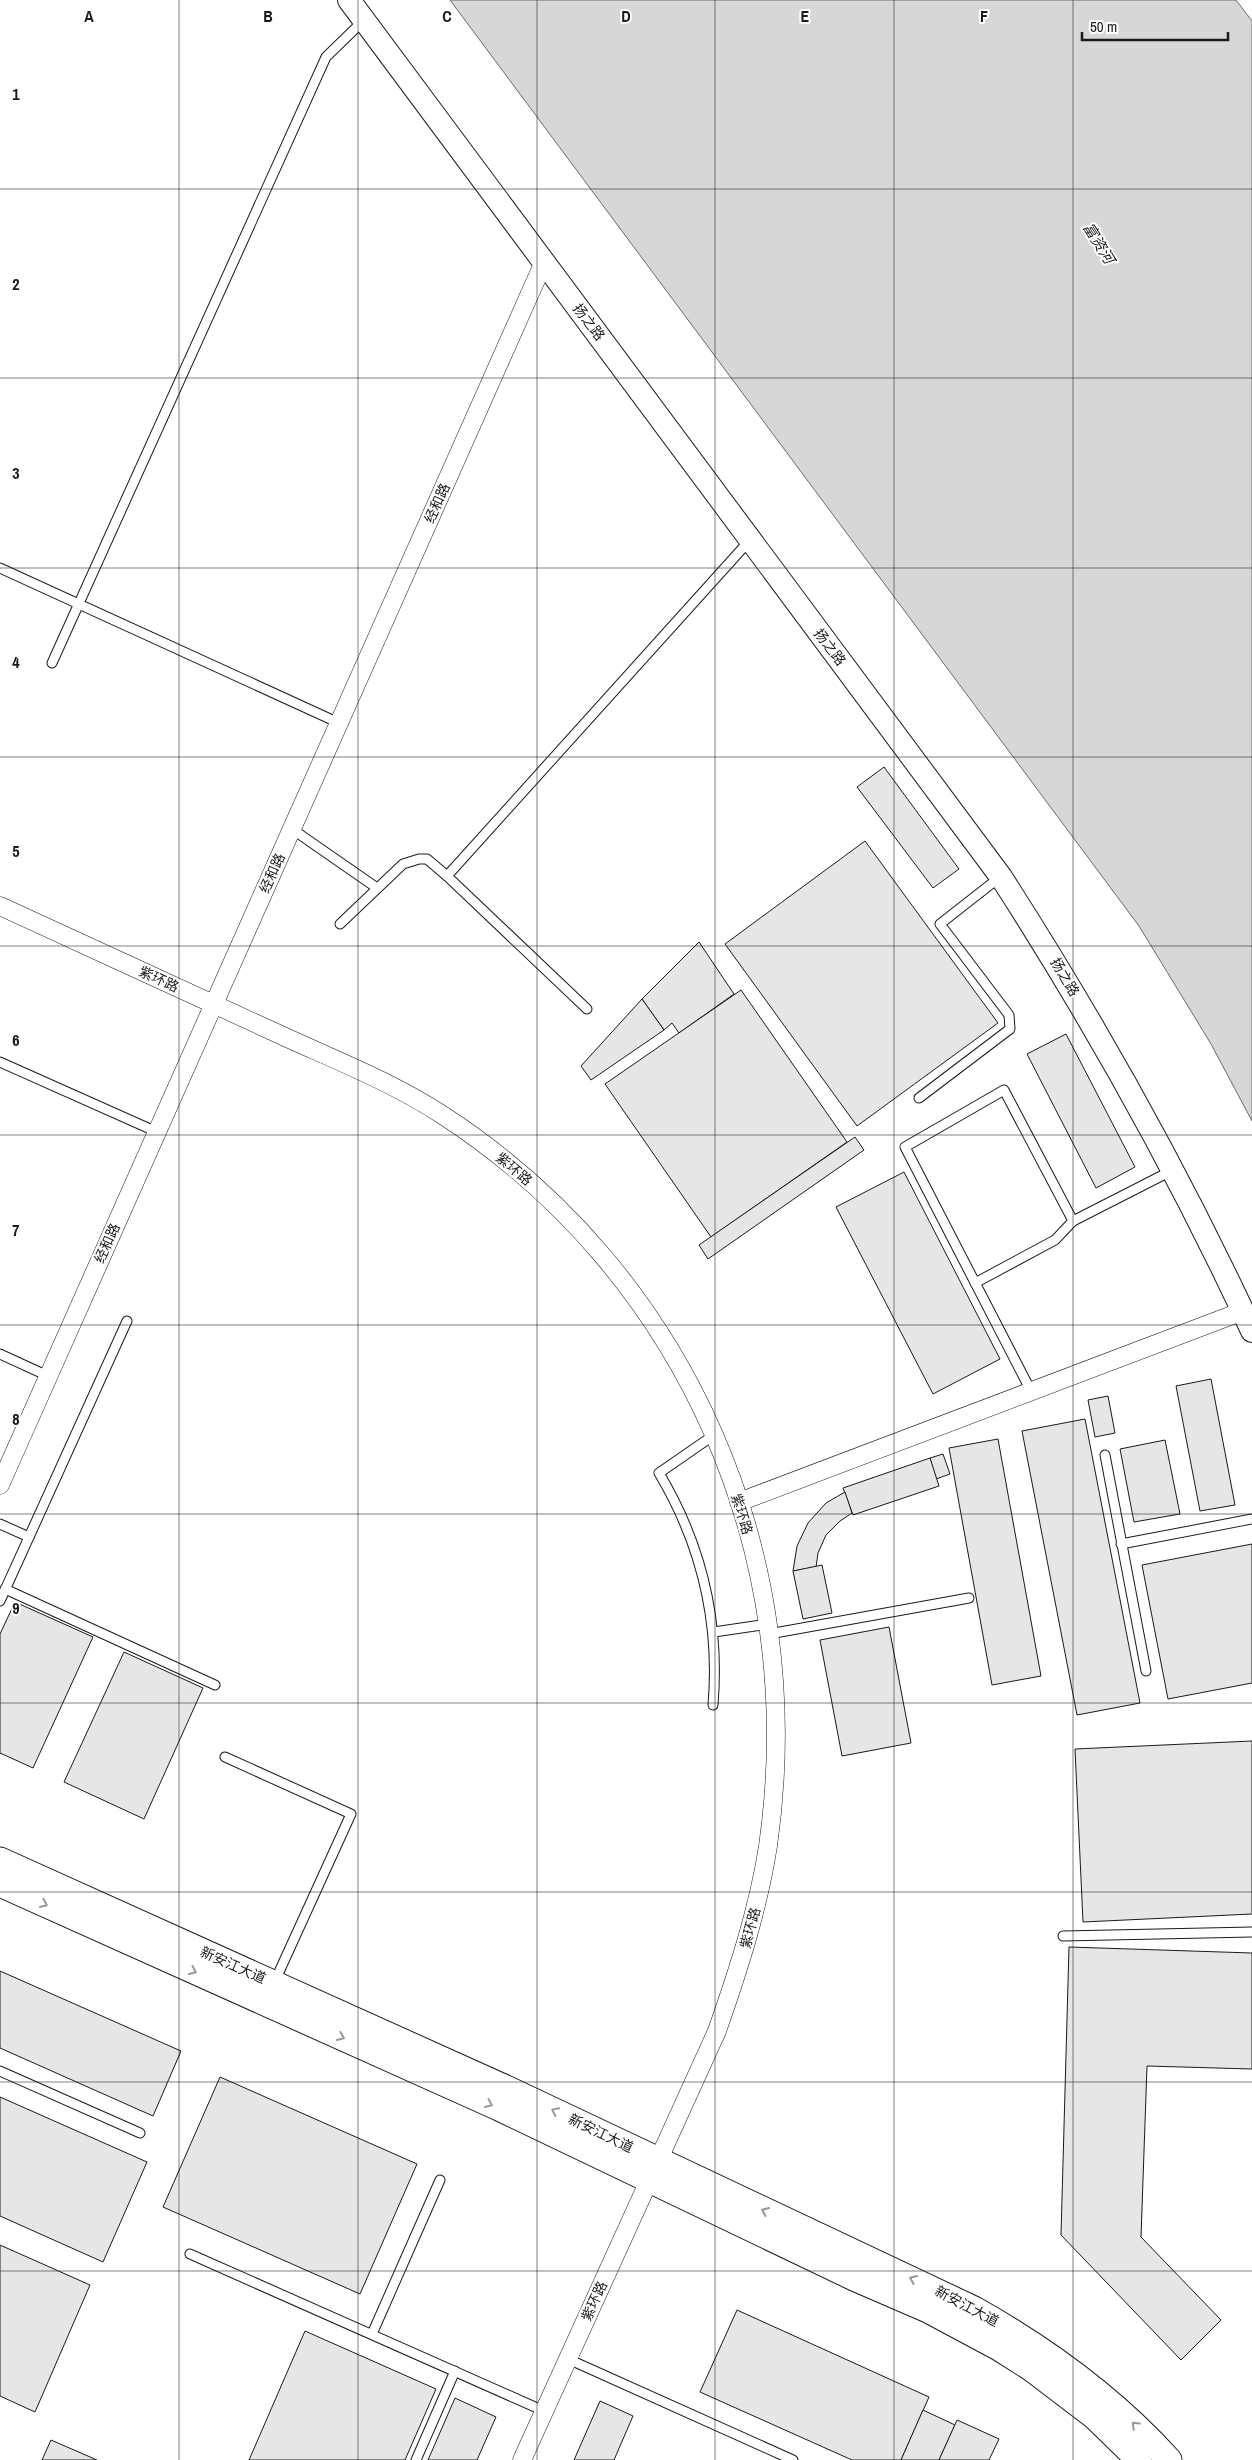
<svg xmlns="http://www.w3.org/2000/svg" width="1252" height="2460" font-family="'Archivo Narrow','Noto Sans SC',sans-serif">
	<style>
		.water { fill: #d7d7d7; stroke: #6a6a6a }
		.building { fill: #e6e6e6; stroke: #1a1a1a }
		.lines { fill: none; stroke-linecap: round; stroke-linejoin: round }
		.service-casing { stroke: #1a1a1a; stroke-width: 11 }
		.minor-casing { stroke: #1a1a1a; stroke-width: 19 }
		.tertiary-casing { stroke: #1a1a1a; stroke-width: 24 }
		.secondary-casing { stroke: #1a1a1a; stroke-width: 27 }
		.service { stroke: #fff; stroke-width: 9 }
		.minor { stroke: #fff; stroke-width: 18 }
		.tertiary { stroke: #fff; stroke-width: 22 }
		.secondary { stroke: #fff; stroke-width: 25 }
		.oneway { stroke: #989898 }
		.grid { fill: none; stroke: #1a1a1a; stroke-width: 1; stroke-opacity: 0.55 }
		.labels { text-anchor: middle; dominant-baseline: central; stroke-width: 4; stroke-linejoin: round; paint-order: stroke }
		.street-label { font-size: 14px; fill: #1a1a1a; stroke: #fff }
		.water-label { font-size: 15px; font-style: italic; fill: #1a1a1a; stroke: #fff }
		.grid-label { font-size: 16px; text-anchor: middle; font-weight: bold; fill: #1a1a1a; stroke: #fff; stroke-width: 4; stroke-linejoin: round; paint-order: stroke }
	</style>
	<rect width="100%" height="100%" fill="#fff"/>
	<polygon class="water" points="450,0 1236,0 1252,21 1252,1121 1211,1044 1139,926"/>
	<g class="building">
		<polygon points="884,767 959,869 933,888 857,787"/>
		<polygon points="865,841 998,1023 857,1126 725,944"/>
		<polygon points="699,942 734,994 679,1033 672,1023 664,1030 642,999"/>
		<polygon points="741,990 847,1142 711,1237 605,1084"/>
		<polygon points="642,999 664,1030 591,1080 581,1066"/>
		<polygon points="1066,1034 1135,1167 1096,1188 1027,1054"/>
		<polygon points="855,1137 864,1150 708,1259 699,1245"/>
		<polygon points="904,1172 1000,1359 933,1394 836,1207"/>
		<polygon points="1211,1379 1235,1505 1200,1511 1176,1386"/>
		<polygon points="1108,1396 1115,1433 1095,1437 1088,1400"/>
		<polygon points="1085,1419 1140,1703 1077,1715 1022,1431"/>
		<polygon points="998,1439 1041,1676 992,1685 949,1448"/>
		<polygon points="1165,1440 1180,1514 1134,1522 1120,1449"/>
		<polygon points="943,1454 950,1474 936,1479 930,1458"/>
		<polygon points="930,1458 939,1486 853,1515 843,1488"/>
		<polygon points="845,1492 852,1513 840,1521 826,1535 818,1553 816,1567 793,1571 797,1546 808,1523 826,1503"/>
		<polygon points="1252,1544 1252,1683 1168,1699 1142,1565"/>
		<polygon points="822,1565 832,1613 803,1619 793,1571"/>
		<polygon points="15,1602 93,1637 33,1768 0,1753 0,1634"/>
		<polygon points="889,1627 911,1743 842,1756 820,1640"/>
		<polygon points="124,1652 203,1688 144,1819 64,1782"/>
		<polygon points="1252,1741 1252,1914 1083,1922 1075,1749"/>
		<polygon points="1069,1947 1252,1953 1252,2069 1147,2066 1141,2237 1221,2320 1181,2360 1061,2235"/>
		<polygon points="0,1971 181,2051 153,2116 0,2048"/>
		<polygon points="220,2077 417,2164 360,2294 163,2207"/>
		<polygon points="0,2097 147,2162 103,2262 0,2216"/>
		<polygon points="0,2245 90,2285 35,2412 0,2396"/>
		<polygon points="737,2310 929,2397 901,2460 852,2460 700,2392"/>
		<polygon points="305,2331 436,2389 405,2460 249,2460"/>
		<polygon points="455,2398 496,2417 477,2460 428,2460"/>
		<polygon points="600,2401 633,2416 614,2460 574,2460"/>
		<polygon points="923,2410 955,2425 939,2460 901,2460"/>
		<polygon points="957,2420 999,2439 989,2460 939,2460"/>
		<polygon points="51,2440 97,2460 42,2460"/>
	</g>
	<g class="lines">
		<defs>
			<g id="service">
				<polyline points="0,568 339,723"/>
				<polyline points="52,663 326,57 363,21"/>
				<polyline points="292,829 377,888"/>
				<polyline points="340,924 403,864 419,859 427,859 447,876"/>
				<polyline points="587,1009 447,876 750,540"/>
				<polyline points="0,1062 157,1132"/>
				<polyline points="919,1098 1010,1029 1009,1015 940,924 1000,877"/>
				<polyline points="975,1283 1055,1240 1073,1221 1173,1170"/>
				<polyline points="0,1354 48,1376"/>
				<polyline points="1031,1391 905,1147 1004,1090 1073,1221"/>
				<polyline points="1105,1455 1146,1671"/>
				<polyline points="0,1524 29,1537"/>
				<polyline points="1121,1544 1252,1519"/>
				<polyline points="5,1589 215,1685"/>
				<polyline points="0,1601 127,1321"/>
				<polyline points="714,1632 768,1624"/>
				<polyline points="769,1634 969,1598"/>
				<path d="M713,1705C720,1621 702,1545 659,1473L714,1435"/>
				<polyline points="225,1757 351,1814 274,1983"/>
				<polyline points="1063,1936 1252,1932"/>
				<polyline points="0,2071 140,2133"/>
				<polyline points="190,2254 544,2411"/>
				<polyline points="372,2334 440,2180"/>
				<polyline points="568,2359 793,2460"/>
				<polyline points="416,2460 455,2371"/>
			</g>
			<g id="minor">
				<path d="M0,906C91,948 181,989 272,1031C330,1058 391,1081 444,1116C689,1276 809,1558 768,1846C758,1910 738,1971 717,2031L522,2460"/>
				<polyline points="0,1485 544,262"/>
				<polyline points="739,1502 1243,1311"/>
			</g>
			<path id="tertiary" d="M349,0L1001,877C1095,1023 1179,1173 1252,1331"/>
			<g id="secondary">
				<path d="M0,1860L508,2089L974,2309C1047,2350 1113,2398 1169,2460"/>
				<polyline points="0,1884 499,2108 854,2278 928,2310 999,2348 1032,2369 1095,2417 1139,2460"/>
			</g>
		</defs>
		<use href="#service" class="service-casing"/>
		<use href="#minor" class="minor-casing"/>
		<use href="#tertiary" class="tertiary-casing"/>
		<use href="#secondary" class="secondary-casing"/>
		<use href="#service" class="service"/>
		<use href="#minor" class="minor"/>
		<use href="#tertiary" class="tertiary"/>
		<use href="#secondary" class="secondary"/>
	</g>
	<defs><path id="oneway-chevron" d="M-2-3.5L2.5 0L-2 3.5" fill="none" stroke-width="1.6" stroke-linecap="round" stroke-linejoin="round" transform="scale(1.25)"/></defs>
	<g class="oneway">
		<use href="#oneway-chevron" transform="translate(44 1904) rotate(24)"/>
		<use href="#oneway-chevron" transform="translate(193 1971) rotate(24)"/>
		<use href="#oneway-chevron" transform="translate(341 2037) rotate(24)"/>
		<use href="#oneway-chevron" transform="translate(489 2104) rotate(24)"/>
		<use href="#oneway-chevron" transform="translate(555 2111) rotate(-154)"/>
		<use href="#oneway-chevron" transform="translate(765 2211) rotate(-155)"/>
		<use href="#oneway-chevron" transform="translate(913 2279) rotate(-156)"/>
		<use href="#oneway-chevron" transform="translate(1135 2425) rotate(-136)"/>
	</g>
	<path class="grid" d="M179,0V2460M358,0V2460M537,0V2460M715,0V2460M894,0V2460M1073,0V2460M0,189H1252M0,378H1252M0,568H1252M0,757H1252M0,946H1252M0,1135H1252M0,1325H1252M0,1514H1252M0,1703H1252M0,1892H1252M0,2082H1252M0,2271H1252"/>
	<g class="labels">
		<g class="street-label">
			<text transform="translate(589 322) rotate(53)">扬之路</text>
			<text transform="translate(437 503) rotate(-66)">经和路</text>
			<text transform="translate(830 647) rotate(53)">扬之路</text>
			<text transform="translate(272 873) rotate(-66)">经和路</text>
			<text transform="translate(1065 977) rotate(59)">扬之路</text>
			<text transform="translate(159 979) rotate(25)">紫环路</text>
			<text transform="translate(514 1169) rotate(40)">紫环路</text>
			<text transform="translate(107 1243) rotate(-66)">经和路</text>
			<text transform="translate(742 1514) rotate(73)">紫环路</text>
			<text transform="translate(750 1928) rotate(-75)">紫环路</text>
			<text transform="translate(233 1965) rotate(24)">新安江大道</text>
			<text transform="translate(601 2133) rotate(26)">新安江大道</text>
			<text transform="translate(594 2301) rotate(-65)">紫环路</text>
			<text transform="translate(967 2306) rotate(28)">新安江大道</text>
		</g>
		<g class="water-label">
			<text transform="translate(1099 243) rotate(58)">富资河</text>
		</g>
	</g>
	<g class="grid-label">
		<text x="89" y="22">A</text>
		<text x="268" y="22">B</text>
		<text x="447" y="22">C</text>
		<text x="626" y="22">D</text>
		<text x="805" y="22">E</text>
		<text x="984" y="22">F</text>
		<text x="16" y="100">1</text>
		<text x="16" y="290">2</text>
		<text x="16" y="479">3</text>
		<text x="16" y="668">4</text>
		<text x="16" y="857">5</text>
		<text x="16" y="1046">6</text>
		<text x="16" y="1236">7</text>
		<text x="16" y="1425">8</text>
		<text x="16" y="1614">9</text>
	</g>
	<path d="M1082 32v8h146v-8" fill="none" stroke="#1a1a1a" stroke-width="2.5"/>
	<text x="1090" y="32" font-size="15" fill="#1a1a1a" stroke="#ffffff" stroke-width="4" paint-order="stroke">50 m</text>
</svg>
